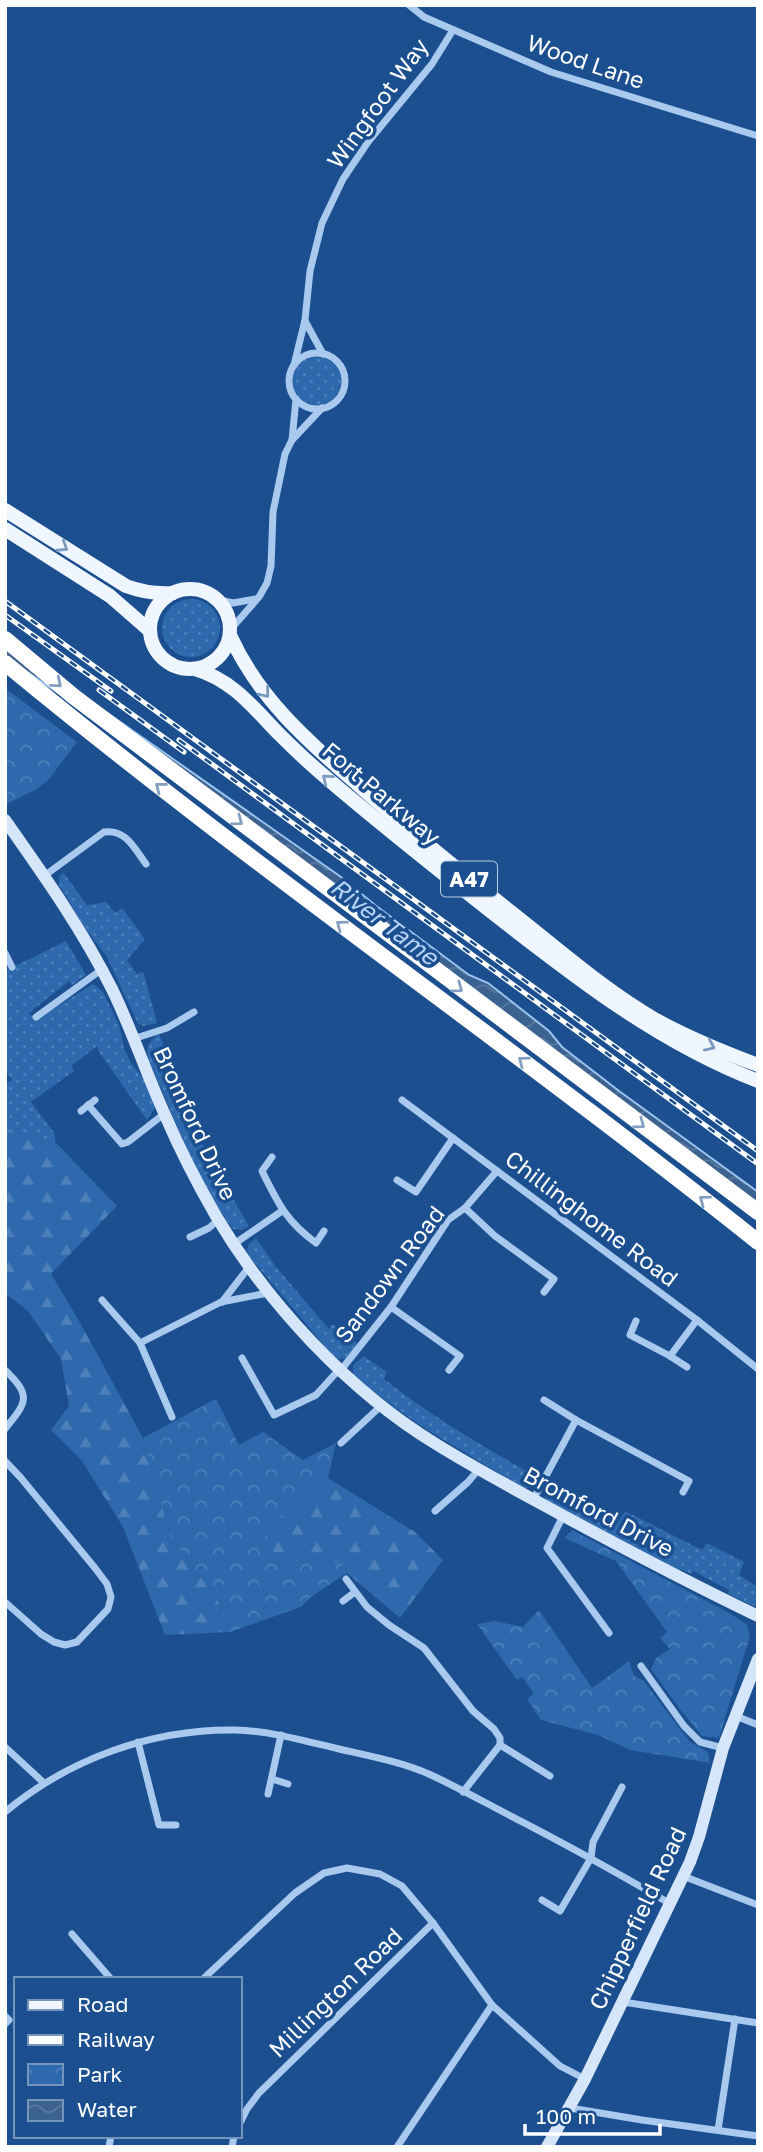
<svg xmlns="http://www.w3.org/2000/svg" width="763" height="2152" font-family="'Golos Text',sans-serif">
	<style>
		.grass { fill: url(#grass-dots) }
		.forest { fill: url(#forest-firs) }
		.park { fill: url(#park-crowns) }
		.water { fill: url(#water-waves); stroke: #9cc4f0; stroke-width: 2 }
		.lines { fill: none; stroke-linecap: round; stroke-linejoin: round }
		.street { stroke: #a9c9ee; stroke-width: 7 }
		.secondary { stroke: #d6e6fa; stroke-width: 12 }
		.primary { stroke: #f0f6ff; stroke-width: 14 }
		.highway { stroke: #fff; stroke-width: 16 }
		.rail-casing { stroke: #fff; stroke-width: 5 }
		.rail { stroke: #1b4f8f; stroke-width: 2.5; stroke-dasharray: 8; stroke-linecap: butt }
		.oneway { stroke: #7b9ac1 }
		.oneway2 { stroke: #829ec1 }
		.labels { text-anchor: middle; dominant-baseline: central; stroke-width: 7; stroke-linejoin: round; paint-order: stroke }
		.shield { fill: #1b4f8f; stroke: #bbcadd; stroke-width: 2 }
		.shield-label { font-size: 21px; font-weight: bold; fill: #fff }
		.street-label { font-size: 23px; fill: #fff; stroke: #1b4f8f }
		.water-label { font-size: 24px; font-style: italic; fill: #b5d3f5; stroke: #1b4f8f }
	</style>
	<defs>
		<pattern id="grass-dots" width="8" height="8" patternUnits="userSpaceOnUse" patternTransform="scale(1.75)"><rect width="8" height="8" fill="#2e69ad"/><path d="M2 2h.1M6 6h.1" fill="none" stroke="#4d80b9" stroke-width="1.8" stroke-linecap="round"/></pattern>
		<pattern id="forest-firs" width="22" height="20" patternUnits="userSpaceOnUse" patternTransform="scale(1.75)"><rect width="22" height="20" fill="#2e69ad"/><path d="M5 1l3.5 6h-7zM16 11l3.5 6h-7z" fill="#4d80b9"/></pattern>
		<pattern id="park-crowns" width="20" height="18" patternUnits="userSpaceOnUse" patternTransform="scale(1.75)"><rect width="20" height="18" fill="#2e69ad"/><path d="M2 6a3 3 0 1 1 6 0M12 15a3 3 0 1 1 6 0" fill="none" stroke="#4d80b9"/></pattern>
		<pattern id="water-waves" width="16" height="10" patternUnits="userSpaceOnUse" patternTransform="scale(1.75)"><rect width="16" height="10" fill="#3c6290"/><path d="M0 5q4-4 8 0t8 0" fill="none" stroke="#597aa1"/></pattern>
	</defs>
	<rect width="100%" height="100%" fill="#1b4f8f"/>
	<g class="grass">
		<circle cx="317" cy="381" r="24"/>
		<circle cx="191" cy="628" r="29"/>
		<polygon points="63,872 87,905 106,902 115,913 122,908 145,939 127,960 137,974 142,972 144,974 157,1023 144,1026 138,1024 107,957 87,931 59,885 59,877"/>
		<polygon points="66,941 86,975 72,985 69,981 29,1013 36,1020 93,984 103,992 119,1025 124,1048 131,1063 145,1081 157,1105 147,1120 99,1052 97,1046 71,1066 74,1071 31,1102 55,1134 55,1142 5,1129 5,1085 12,1080 5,1071 5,971"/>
		<path d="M159,1034L206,1152L249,1226L241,1230L233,1229C197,1181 172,1112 148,1058C146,1045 149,1042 159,1034Z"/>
		<polygon points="256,1238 276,1267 329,1329 333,1324 358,1344 346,1358 338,1359 332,1355 250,1257 247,1250 249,1244"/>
		<path d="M364,1356L387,1372L384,1379C432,1417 484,1447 537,1477L531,1487L525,1489L421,1426L357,1380L353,1375V1365Z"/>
		<polygon points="548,1481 619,1521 625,1511 702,1550 707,1543 744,1562 739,1575 758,1587 758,1608 728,1594 729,1590 693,1571 691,1574 681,1569 680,1571 546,1501 544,1494"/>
	</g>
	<g class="forest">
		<polygon points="5,1129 55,1142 117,1206 51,1274 78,1319 143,1438 171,1538 216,1596 230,1632 165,1635 123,1527 82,1461 51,1430 69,1406 61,1359 28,1311 5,1293"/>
		<polygon points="328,1478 415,1532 443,1560 400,1618 347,1573 342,1563 277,1560 262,1526 289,1512"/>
	</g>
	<g class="park">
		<polygon points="5,688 77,742 49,779 37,789 5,805"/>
		<polygon points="216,1399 239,1445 263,1432 303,1460 336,1443 328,1478 289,1512 263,1526 277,1560 342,1563 347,1573 311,1597 301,1607 230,1632 216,1596 171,1538 143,1438"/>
		<polygon points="572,1530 731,1614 747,1625 750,1636 719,1738 702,1736 679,1708 651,1669 656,1658 670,1649 660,1638 667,1632 616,1561 564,1538"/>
		<polygon points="539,1610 592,1688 629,1661 634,1676 643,1680 690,1742 708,1752 710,1763 630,1750 598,1735 541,1720 527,1699 534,1693 522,1677 517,1680 477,1624 495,1621 523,1627"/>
	</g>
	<polygon class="water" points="5,641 341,877 375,905 469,975 488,983 549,1031 562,1047 619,1091 758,1192 758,1214 67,699 5,657"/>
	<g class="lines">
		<g class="street">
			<polyline points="409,5 424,17 551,72 758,136"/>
			<polyline points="305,321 323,354"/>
			<circle cx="317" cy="381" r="28"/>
			<polyline points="294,365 305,320 310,271 322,223 343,179 368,142 432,64 453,30"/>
			<polyline points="292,440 296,399"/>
			<polyline points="216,599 233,603 256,599"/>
			<polyline points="230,630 259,597 267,583 271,566 273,512 285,454 292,440 322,408"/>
			<path d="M44,876L104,832C126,829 134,848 146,864"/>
			<polyline points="5,953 12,967"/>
			<polyline points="36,1017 101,970"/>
			<polyline points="133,1039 167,1028 194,1012"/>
			<polyline points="402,1100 697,1320 758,1369"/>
			<polyline points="88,1105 122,1144 128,1142 164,1114"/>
			<polyline points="81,1111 95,1100"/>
			<path d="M272,1157L262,1171C278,1203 286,1221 316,1243L324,1231"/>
			<polyline points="397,1180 416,1192 453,1138"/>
			<polyline points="465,1208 495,1236 554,1279 544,1292"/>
			<polyline points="190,1237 209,1228 218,1220"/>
			<polyline points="234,1244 282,1211"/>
			<polyline points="102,1300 140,1343 172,1417"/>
			<polyline points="222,1302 249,1267"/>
			<polyline points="391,1307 460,1356 449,1370"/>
			<polyline points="636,1321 630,1335 670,1356 697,1320"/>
			<polyline points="140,1343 221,1302 268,1293"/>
			<polyline points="670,1356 687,1367"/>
			<polyline points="242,1358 274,1415 316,1395 335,1374 341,1370 391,1307 448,1220 465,1208 497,1171"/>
			<path d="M5,1370C32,1396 27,1402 5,1429"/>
			<polyline points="544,1400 576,1420 689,1481 683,1492"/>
			<polyline points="341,1443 382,1405"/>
			<polyline points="5,1461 21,1478 95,1568 107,1584 111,1597 108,1609 77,1642 65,1645 54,1642 41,1634 5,1602"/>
			<polyline points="533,1500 576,1420"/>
			<polyline points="435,1511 468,1482 479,1469"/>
			<polyline points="563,1516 547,1548 609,1633"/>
			<polyline points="346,1579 367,1607 389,1625 424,1648 473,1711 494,1729 500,1738 500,1745 463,1792"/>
			<polyline points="343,1601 355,1592"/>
			<polyline points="641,1666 684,1726 700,1742 723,1748"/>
			<polyline points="736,1716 758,1725"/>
			<polyline points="138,1742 159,1825 176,1825"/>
			<polyline points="500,1745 550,1776"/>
			<polyline points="5,1747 44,1783"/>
			<polyline points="272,1779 288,1784"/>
			<polyline points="268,1794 281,1735"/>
			<path d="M5,1812C69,1759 151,1729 235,1730C271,1731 305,1741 339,1749C370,1756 402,1762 431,1775C457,1787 482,1801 507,1814C562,1842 616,1872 669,1903"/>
			<polyline points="683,1876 758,1905"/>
			<polyline points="542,1900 560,1911 591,1858 593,1842 622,1787"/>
			<polyline points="72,1934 111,1979"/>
			<polyline points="203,1979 295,1893 324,1873 347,1868 380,1874 402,1886 433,1923 492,2005 560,2066 585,2079"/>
			<polyline points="623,2002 758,2023"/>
			<polyline points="5,2016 9,2020 5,2024"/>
			<polyline points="570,2108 642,2120 758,2136"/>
			<polyline points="240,2123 247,2109 259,2093 433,1923"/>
			<polyline points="718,2130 735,2019"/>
			<polyline points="109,2147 111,2136"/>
			<polyline points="232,2147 234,2136"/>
			<polyline points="397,2147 492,2005"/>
		</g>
		<g class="secondary">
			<path d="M5,820C43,874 82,929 112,989C132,1030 146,1073 165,1115C180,1150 197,1183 216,1216C268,1304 349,1391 436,1444C476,1469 518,1491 560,1514C625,1549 691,1584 758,1616"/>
			<polyline points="547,2147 585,2079 690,1862 699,1837 723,1748 758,1659"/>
		</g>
		<g class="primary">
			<path d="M5,510L126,586C142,592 157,594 173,593"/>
			<polyline points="5,529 110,596 149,630"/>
			<circle cx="190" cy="629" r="40"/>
			<path d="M230,635C257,696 306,740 356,783C406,828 458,870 511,912C558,949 604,990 656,1020C689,1038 723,1052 758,1065"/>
			<path d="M195,669C232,680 252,706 278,733C294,749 311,765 329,780C384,827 441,872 498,917C580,981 660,1043 758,1081"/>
		</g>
		<g class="highway">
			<polyline points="5,639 73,696 758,1212"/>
			<path d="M5,663C249,865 510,1044 758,1242"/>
		</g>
		<defs>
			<g id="rail">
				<polyline points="5,601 758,1151"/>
				<polyline points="5,615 111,691"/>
				<polyline points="99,690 184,752"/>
				<polyline points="179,740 758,1164"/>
			</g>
		</defs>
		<use href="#rail" class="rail-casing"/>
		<use href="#rail" class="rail"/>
	</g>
	<defs><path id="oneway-chevron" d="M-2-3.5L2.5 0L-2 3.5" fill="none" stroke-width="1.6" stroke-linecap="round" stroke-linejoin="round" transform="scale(1.75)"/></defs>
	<g class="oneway">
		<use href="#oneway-chevron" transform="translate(63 547) rotate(33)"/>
		<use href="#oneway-chevron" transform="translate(265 693) rotate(51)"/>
		<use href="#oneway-chevron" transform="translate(327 779) rotate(-140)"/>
		<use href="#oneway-chevron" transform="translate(710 1046) rotate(24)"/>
	</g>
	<g class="oneway2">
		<use href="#oneway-chevron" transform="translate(57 683) rotate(40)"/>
		<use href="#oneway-chevron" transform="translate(160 787) rotate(-142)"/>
		<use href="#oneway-chevron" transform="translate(238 821) rotate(37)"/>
		<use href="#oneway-chevron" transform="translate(341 925) rotate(-143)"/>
		<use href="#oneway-chevron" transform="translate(458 988) rotate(37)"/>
		<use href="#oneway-chevron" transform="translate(523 1061) rotate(-143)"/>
		<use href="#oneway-chevron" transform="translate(640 1124) rotate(37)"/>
		<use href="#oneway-chevron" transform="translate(704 1200) rotate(-143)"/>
	</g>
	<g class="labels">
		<rect class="shield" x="441" y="861.5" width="56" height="35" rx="5"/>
		<g class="shield-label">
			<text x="469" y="879">A47</text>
		</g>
		<g class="street-label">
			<text transform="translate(586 61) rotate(19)">Wood Lane</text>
			<text transform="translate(377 103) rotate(-54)">Wingfoot Way</text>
			<text transform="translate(382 793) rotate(40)">Fort Parkway</text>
			<text transform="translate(196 1123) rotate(65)">Bromford Drive</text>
			<text transform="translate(592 1218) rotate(37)">Chillinghome Road</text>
			<text transform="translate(389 1274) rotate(-53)">Sandown Road</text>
			<text transform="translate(599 1511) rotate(28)">Bromford Drive</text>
			<text transform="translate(637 1918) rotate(-65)">Chipperfield Road</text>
			<text transform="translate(335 1992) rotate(-44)">Millington Road</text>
		</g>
		<g class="water-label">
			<text transform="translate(385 921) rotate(37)">River Tame</text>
		</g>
	</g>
	<rect width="763" height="2152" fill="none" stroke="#ffffff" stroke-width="14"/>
	<rect x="14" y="1977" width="228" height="161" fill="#1b4f8f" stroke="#7695bc" stroke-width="2"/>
	<rect x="28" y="2000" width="35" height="10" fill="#f0f6ff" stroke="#7695bc" stroke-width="2"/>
	<text x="77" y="2012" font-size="21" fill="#ffffff">Road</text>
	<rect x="28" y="2035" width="35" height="10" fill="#ffffff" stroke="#7695bc" stroke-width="2"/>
	<text x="77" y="2047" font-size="21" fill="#ffffff">Railway</text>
	<rect x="28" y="2064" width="35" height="21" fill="url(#park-crowns)" stroke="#7695bc" stroke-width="2"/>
	<text x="77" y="2082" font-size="21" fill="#ffffff">Park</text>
	<rect x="28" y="2100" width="35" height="21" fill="url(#water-waves)" stroke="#7695bc" stroke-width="2"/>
	<text x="77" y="2117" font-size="21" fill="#ffffff">Water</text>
	<path d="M525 2124v10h135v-10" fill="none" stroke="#ffffff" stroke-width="3.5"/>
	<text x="536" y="2124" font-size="21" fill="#ffffff" stroke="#1b4f8f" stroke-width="5" paint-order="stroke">100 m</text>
</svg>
